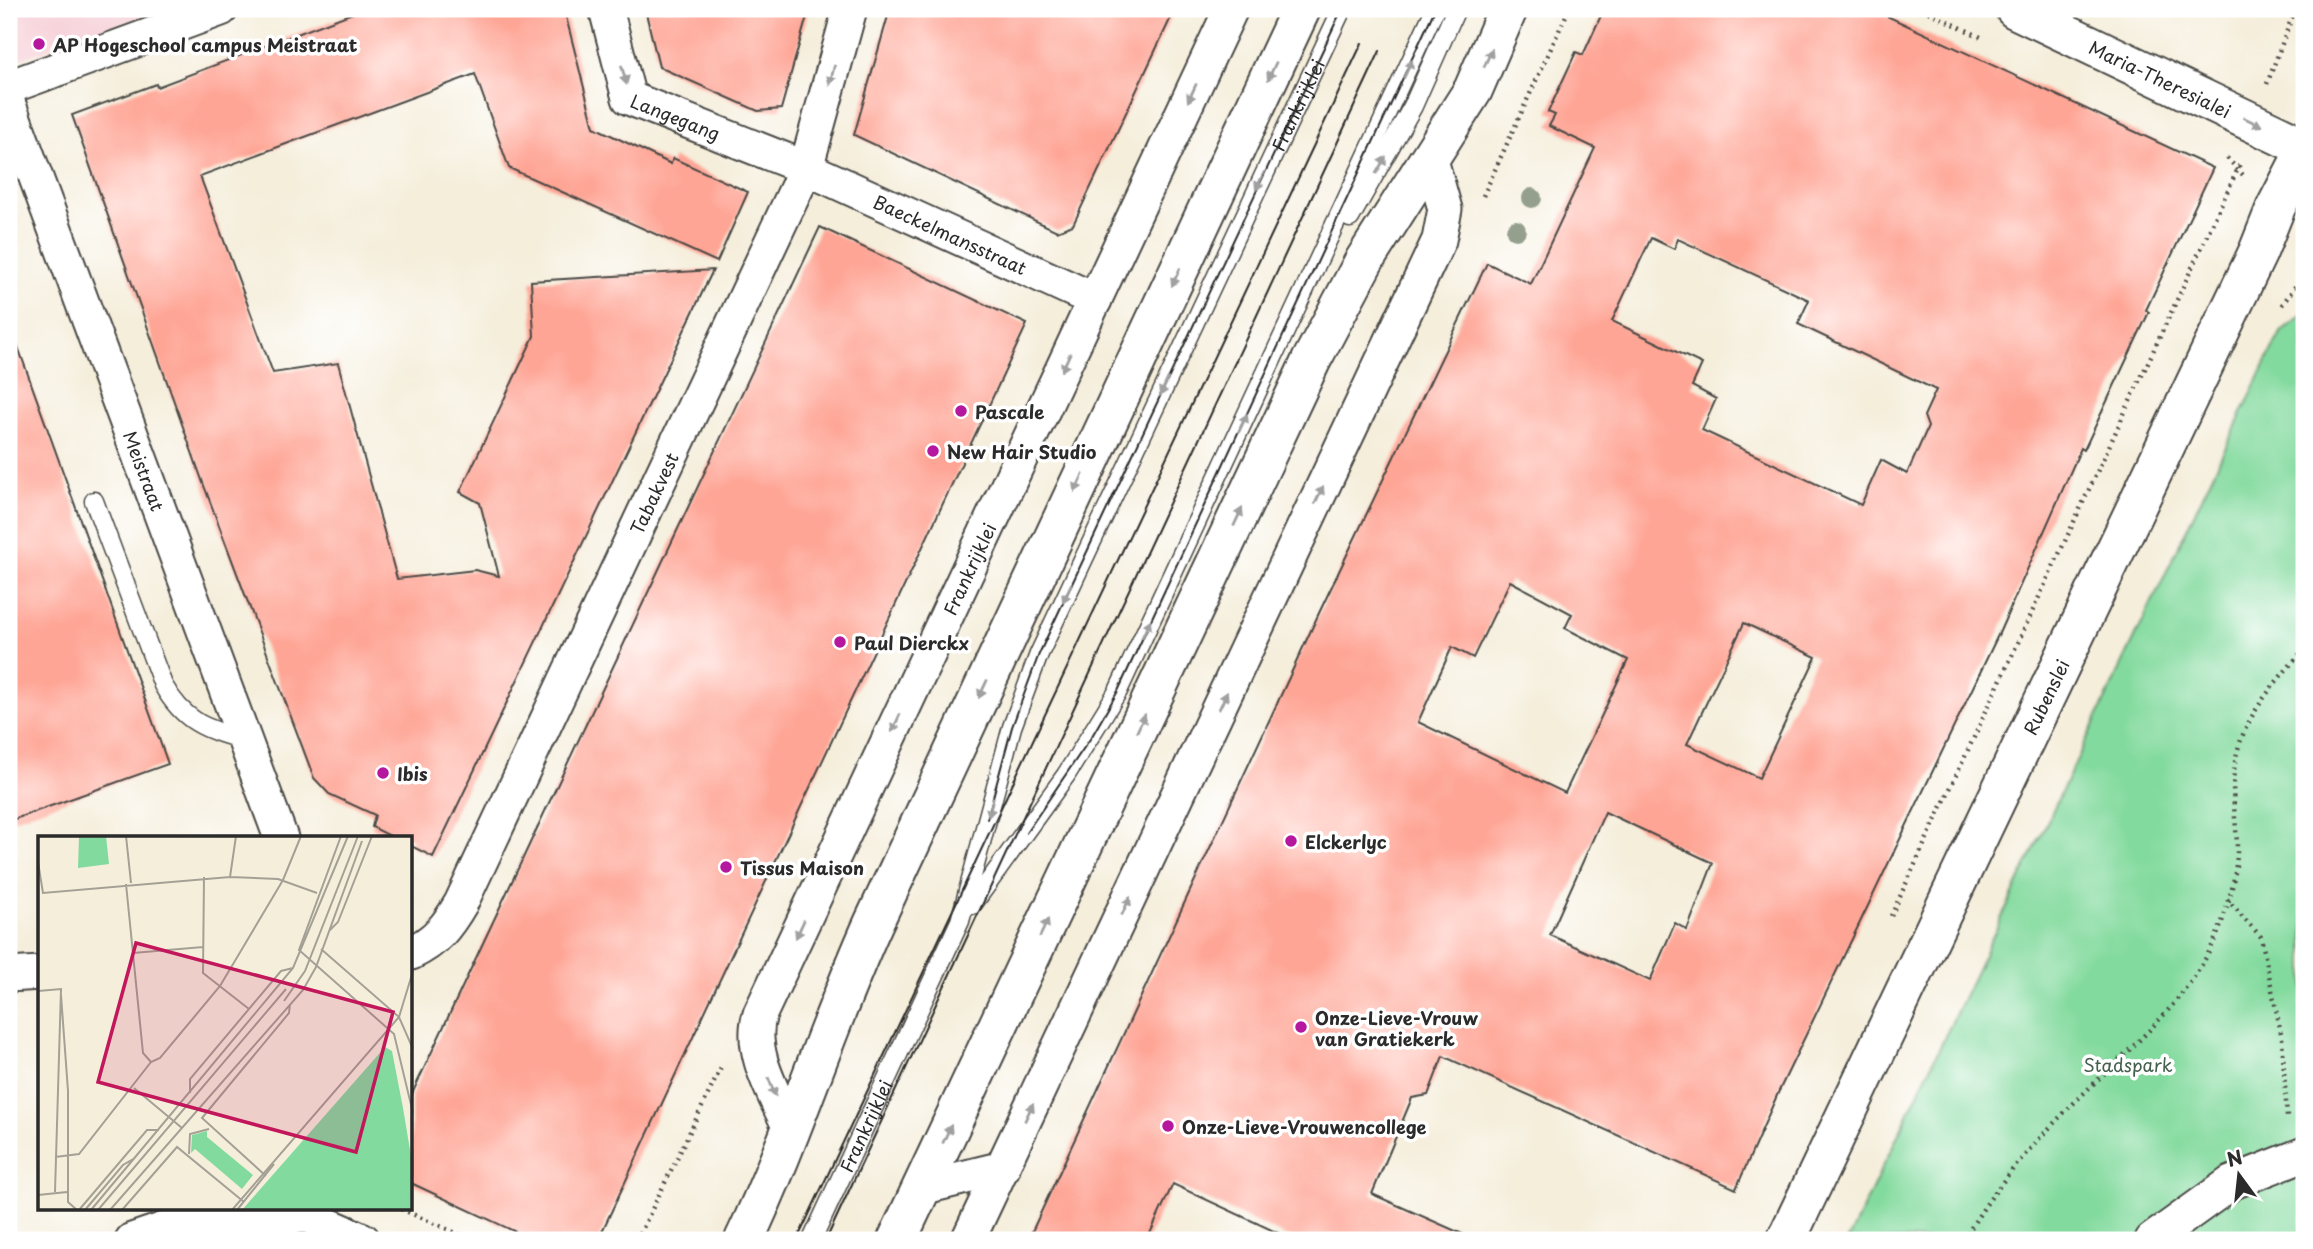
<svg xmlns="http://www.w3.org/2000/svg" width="2313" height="1249" font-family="'Playpen Sans',sans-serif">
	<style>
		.built { fill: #f6cfd7 }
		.park { fill: #83da9e; stroke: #578264; stroke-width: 2 }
		.building { fill: #fea595; fill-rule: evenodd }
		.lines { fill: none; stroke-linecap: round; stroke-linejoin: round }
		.lane-casing { stroke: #494845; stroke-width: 21 }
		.street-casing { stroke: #494845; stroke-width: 37 }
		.secondary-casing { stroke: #494845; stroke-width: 42 }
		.path { stroke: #494845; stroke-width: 4.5; stroke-dasharray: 2 5; stroke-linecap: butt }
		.lane { stroke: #fff; stroke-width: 18 }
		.street { stroke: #fff; stroke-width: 33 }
		.secondary { stroke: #fff; stroke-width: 38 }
		.tram { stroke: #2b2b2b; stroke-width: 2 }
		.tree { fill: #94a08d }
		.oneway { fill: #a0a0a0 }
		.poi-dot { fill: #b5179e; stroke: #fff; stroke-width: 2.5 }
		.labels { text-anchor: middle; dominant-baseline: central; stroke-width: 7; stroke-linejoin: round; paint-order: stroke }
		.poi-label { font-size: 18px; font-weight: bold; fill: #2b2b2b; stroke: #fff; text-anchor: start }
		.street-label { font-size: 18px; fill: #2b2b2b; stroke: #fff }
		.park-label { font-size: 18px; fill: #45604e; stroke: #fff }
		.inset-road { fill: none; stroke: #a4a095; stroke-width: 2 }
		.view { fill: #c2185b; fill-opacity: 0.15; stroke: #c2185b; stroke-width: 3.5 }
		.inset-edge { fill: none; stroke: #2b2b2b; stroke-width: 3.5 }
	</style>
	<rect width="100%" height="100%" fill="#fff"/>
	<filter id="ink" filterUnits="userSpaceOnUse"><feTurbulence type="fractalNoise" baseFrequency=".0143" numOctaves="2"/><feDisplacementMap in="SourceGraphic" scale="14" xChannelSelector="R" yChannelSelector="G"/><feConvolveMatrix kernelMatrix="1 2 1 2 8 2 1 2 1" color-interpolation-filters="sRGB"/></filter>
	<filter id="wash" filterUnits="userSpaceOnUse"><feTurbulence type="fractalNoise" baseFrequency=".00686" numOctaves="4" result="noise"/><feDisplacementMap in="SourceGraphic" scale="28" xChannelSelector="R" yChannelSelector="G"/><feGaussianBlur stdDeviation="1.57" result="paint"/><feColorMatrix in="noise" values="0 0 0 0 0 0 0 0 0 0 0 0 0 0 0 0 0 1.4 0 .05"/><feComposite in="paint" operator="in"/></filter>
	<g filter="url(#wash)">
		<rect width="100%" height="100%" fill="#f5eedb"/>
		<polygon class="built" points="9,9 165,9 21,59 9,29"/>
		<polygon class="park" points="2304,313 2304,1240 1848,1240 2275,344 2282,331"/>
		<g id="blocks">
			<g class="building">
				<polygon points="363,9 564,9 594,127 671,164 673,158 748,192 717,262 509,168 475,74 200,176 273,373 338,363 397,579 475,570 499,576 480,503 460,492 534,336 531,281 713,270 433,857 411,846 411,838 394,838 372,827 375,815 329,794 314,778 203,483 72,115 156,84 157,87"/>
				<polygon points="645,9 809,9 781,109 758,111 659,67"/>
				<polygon points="890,9 1175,9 1073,225 1057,231 854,135"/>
				<path d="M1604,9H1872L2213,168L2146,310L2149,312L2084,450L2081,448L2000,631L1778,1093L1736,1189L1443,1056L1428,1095L1412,1098L1372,1194L1476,1240H1293L1173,1184L1147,1240H1028L1319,613L1487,263L1531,284L1595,148L1549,126L1555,115L1548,112L1576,52L1583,55ZM1651,238L1674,249L1678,239L1809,300L1798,324L1936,390L1924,416L1928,427L1907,474L1881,460L1861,505L1702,430L1716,399L1692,386L1702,364L1612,321ZM1510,581L1572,614L1565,628L1628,660L1565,793L1418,722L1452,647L1473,658ZM1744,623L1816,657L1759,778L1687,744ZM1605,812L1713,863L1687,930L1675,923L1650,981L1550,935Z"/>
				<polygon points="820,227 1027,324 598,1240 533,1240 411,1183 411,1096"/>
				<polygon points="9,333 13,333 168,764 9,821"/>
			</g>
		</g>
	</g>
	<g filter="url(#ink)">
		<use href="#blocks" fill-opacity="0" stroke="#494845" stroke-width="2"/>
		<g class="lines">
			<defs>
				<g id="lane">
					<polyline points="1350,218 1413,106 1456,9"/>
					<path d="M94,501L163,685C184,722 205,729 245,740"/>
					<polyline points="972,905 1066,775 1118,691 1435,9"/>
					<path id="s1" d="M812,1240L960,921L1012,727L1039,654L1342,9"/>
				</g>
				<g id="street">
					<path id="s2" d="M606,9L629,98L806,168L1095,300"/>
					<polyline points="9,87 221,9"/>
					<path id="s3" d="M9,105L281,838"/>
					<path id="s4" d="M411,953C436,941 447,927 461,903L806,168L850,9"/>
					<polyline points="9,975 40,973"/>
					<path id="s5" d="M792,1133C777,1098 747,1052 760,1014L1231,9"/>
					<polyline points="921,1188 1003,1168"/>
					<polyline points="132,1240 199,1217"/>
					<polyline points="178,1240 237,1219 308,1216 363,1240"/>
					<polyline points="968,1240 1439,240 1445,209 1431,160"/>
					<polyline points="2152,1240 2231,1183 2304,1154"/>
				</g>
				<g id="secondary">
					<path id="s6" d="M2015,9L2304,147"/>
					<path d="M744,1240C793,1137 826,1028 873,924L1301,9"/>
					<polyline points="897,1240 1311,361 1364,261 1473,90 1508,9"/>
					<path id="s7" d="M1786,1240L2258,252L2276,207L2304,153"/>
				</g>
			</defs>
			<use href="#lane" class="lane-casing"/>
			<use href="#street" class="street-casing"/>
			<use href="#secondary" class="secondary-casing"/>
			<g class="path">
				<polyline points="1922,9 1985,39"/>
				<polyline points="2267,84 2295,9"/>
				<polyline points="2227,158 2245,177"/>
				<polyline points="1483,196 1569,9"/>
				<polyline points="2282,305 2304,274"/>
				<polyline points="2227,899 2261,937 2282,1038 2287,1118"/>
				<polyline points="1891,916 2241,162"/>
				<polyline points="401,1209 472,1240"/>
				<polyline points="637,1240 721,1068"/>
				<path d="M1964,1240C1994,1186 2036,1140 2080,1097C2133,1044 2196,997 2222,922C2229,902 2237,872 2237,850C2237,824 2231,797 2234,771C2238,722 2274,684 2304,649"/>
			</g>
			<use href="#lane" class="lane"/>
			<use href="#street" class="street"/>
			<use href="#secondary" class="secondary"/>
			<g class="tram">
				<path id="s8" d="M987,819L1012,727L1039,654L1342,9"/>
				<polyline points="1026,833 1092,736 1118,691 1435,9"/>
				<polyline points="797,1240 1362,43"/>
				<polyline points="826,1240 1380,51"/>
			</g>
		</g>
		<g class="tree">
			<circle cx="1532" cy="198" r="10"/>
			<circle cx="1516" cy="230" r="10"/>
		</g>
		<defs><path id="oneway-solid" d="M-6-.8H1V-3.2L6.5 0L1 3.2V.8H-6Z" transform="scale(1.75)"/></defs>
		<g class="oneway">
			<use href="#oneway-solid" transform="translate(1488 58) rotate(-66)"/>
			<use href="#oneway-solid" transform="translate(1408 69) rotate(-65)"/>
			<use href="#oneway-solid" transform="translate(1272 71) rotate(115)"/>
			<use href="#oneway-solid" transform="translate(624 75) rotate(75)"/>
			<use href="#oneway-solid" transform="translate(832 75) rotate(105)"/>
			<use href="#oneway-solid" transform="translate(1192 93) rotate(115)"/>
			<use href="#oneway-solid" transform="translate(2253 122) rotate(26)"/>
			<use href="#oneway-solid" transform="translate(1381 165) rotate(-60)"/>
			<use href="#oneway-solid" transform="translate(1260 181) rotate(115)"/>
			<use href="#oneway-solid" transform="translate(1176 277) rotate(115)"/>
			<use href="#oneway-solid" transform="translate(1066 362) rotate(115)"/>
			<use href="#oneway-solid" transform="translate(1164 387) rotate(115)"/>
			<use href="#oneway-solid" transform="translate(1243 423) rotate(-65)"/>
			<use href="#oneway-solid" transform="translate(1079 483) rotate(115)"/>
			<use href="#oneway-solid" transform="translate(1319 495) rotate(-65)"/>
			<use href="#oneway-solid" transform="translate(1238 517) rotate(-65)"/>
			<use href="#oneway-solid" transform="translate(1067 593) rotate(115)"/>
			<use href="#oneway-solid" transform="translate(1146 629) rotate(-65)"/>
			<use href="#oneway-solid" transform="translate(983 689) rotate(115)"/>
			<use href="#oneway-solid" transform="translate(1223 701) rotate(-65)"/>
			<use href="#oneway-solid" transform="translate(896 723) rotate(115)"/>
			<use href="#oneway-solid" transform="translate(1141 723) rotate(-65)"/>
			<use href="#oneway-solid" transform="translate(991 807) rotate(103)"/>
			<use href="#oneway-solid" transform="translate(1126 906) rotate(-65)"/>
			<use href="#oneway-solid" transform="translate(1044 928) rotate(-65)"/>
			<use href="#oneway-solid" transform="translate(800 929) rotate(115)"/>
			<use href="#oneway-solid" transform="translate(772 1087) rotate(68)"/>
			<use href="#oneway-solid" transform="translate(1029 1112) rotate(-65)"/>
			<use href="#oneway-solid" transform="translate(947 1134) rotate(-65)"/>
		</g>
	</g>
	<g class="poi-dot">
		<circle cx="39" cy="44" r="7"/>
		<circle cx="961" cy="411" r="7"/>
		<circle cx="933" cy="451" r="7"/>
		<circle cx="840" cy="642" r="7"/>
		<circle cx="383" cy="773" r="7"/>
		<circle cx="1291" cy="841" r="7"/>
		<circle cx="726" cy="867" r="7"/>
		<circle cx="1301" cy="1027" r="7"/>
		<circle cx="1168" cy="1126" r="7"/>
	</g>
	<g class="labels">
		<g class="poi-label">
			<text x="53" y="44">AP Hogeschool campus Meistraat</text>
			<text x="975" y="411">Pascale</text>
			<text x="947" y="451">New Hair Studio</text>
			<text x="854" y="642">Paul Dierckx</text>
			<text x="397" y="773">Ibis</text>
			<text x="1305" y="841">Elckerlyc</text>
			<text x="740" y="867">Tissus Maison</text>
			<text x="1315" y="1017">Onze-Lieve-Vrouw<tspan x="1315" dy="21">van Gratiekerk</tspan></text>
			<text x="1182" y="1126">Onze-Lieve-Vrouwencollege</text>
		</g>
		<g class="street-label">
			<text stroke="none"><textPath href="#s6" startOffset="161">Maria-Theresialei</textPath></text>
			<text stroke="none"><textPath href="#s8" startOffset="780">Frankrijklei</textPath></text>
			<text stroke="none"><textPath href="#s2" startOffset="142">Langegang</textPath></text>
			<text stroke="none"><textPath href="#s2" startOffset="441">Baeckelmansstraat</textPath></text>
			<text stroke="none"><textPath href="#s3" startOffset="390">Meistraat</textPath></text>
			<text stroke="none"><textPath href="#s4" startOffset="525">Tabakvest</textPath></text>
			<text stroke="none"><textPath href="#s5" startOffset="618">Frankrijklei</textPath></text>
			<text stroke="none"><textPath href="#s7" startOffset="602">Rubenslei</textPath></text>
			<text stroke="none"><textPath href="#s1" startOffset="126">Frankrijklei</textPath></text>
		</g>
		<g class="park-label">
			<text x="2128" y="1064">Stadspark</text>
		</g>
	</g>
	<g transform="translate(38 836)">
		<rect width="374" height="374" fill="#f5eedb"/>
		<path d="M347,211L354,215L365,272L374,326V374H204ZM169,295V301L215,339L204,353L157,313L153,317L154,299Z" fill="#83da9e"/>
		<path d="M41,0H68L71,28L40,32Z" fill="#83da9e"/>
		<path class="inset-road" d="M88,0L93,47M303,0L261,114L356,198L375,277M0,26L5,57L192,41L240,43L279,57M166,41L165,137L211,173M192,41L198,0M88,48L105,217L113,226M291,95L300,86L334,0M283,113L361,181L375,213M95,117L165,111M0,155L23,153L17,356M23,159L30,255V366L39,374M246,165L267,135L320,0M96,252L144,292M152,257V243L243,135L255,132M151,318L152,298L171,293M17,321L41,318L113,226L122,222L182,150L245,44L263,0M228,340L164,282L251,177L252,168M0,359L29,356M41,374L109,294H121M47,374L85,329L97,322M53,374L255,132L310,0M60,374L248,153M72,374L265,154L278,131L324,5M84,374L139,311L206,366M194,374L361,181L375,135M199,374L236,328"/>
		<path class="view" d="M98,107L355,176L318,316L60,246Z"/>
		<rect width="374" height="374" class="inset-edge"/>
	</g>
	<rect width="2313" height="1249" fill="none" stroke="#fff" stroke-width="35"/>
	<g transform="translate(2239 1175) rotate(345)" stroke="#ffffff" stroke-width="5" paint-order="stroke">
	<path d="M0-5L12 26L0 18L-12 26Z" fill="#2b2b2b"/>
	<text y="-10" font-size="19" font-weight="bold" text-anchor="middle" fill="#2b2b2b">N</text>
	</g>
</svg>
